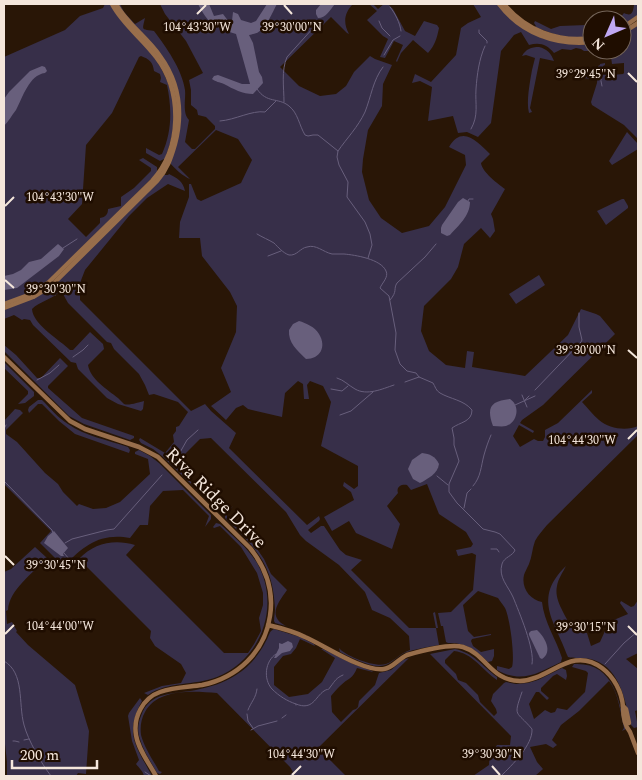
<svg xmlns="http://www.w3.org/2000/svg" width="642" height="780" font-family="Spectral,serif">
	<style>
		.green { fill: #372f49 }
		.water { fill: #685f7c }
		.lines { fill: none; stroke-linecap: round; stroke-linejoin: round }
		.stream { stroke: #685f7c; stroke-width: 1 }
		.secondary { stroke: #986e4b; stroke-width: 4.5 }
		.ticks { fill: none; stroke: #f4e6db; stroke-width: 2 }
		.labels { text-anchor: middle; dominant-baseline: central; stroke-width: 5; stroke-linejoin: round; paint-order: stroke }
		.street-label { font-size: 18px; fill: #f4e6db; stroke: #1f0d00 }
		.ticks-label { font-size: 12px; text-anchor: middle; fill: #f4e6db; stroke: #1f0d00; stroke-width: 5; stroke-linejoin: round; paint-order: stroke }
	</style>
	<rect width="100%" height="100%" fill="#291606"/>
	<g class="green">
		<path d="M105,4H110C139,38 178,73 174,122C173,135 169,147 165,159H164L160,161L146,153V148L159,155L162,154C172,132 172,109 167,85L160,82L161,78L160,74L154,71C153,62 149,59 141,56L139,57L112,113L86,145L82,204L68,219L86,237L100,223V218C106,217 108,214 108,209L121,206V197L134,188L151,171V168L139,160L143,158L157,167V171L158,172L49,280L31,293L4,303V57L65,30L80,16L103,8Z"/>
		<path d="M117,4H120L124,12L135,24L145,18C142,31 141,29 154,31C166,47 182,69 185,90C186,99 182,113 189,120L185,142L192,149H195L215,129V126L206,117L198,115L197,110L191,105V90L189,80L203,73L186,41L165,14L160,4H353C344,13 343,23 349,34L347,33L331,17L280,67L299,86L320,96L336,94L346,86L354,72L370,56L375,59L392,65L383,84L382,106L368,130L363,159L362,172L369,200L381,218L402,233L429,226L445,207L466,165L465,155L449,147C462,124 478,142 490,154L481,163C482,172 498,184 505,189L491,214L493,219L495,231L490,238L481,228L464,244L458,267L451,279L424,306L421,331L429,351L446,365L465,368L467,351L474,352L472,367L525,376L568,335L581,309L596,314L600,316L615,334L543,405L522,420L520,423L534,431L533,433L519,425L513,436L520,447L534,439L538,441H543L545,437V430L558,423L592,390V393L582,402C588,408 593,415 599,420C609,429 627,431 638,426V435L547,525C543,530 538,535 535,541C532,549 532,557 529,564C527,568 525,572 524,575C521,588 530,600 542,602C544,622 556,639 562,658L561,662C538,673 522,684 497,670V666L509,669L512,667C515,657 510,618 505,608C503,605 500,601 498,598L478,591L463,605L468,631L474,637L491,634V635L472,639L471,641L473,646L481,652L494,649V656L492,661L488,662C476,650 465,642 448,643L446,642L443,626H441L438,613L451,612L473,590L476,555L472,553L458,556L456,550L471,547L473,544L466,532L439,514L427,484L411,490L407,485C401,484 396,487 398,493L387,506L400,524L392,549L356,533L349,521L332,531L324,517L354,500L351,492L343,486L344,482L354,489L358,486V466L321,446L331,402L323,386L310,381L307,385L309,399H304L303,384L298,381L285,393L282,417L248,409L243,405L236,408L226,420L211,406L231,392L221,368L236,332L237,306L230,292L202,256L200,238H179L180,222L189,197V184H191L197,199L201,201L241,183L252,160L238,139L216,130L178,167L190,179C184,177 174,168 170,163L178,93Z"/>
		<path d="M369,4H373L378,9L384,4H388L393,9L405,31L415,36L424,21L437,25L439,28C437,38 435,45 428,53L413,40L401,53L397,62L396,61L403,45L394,41L385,58L380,57L388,39L383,36L367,20L377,11Z"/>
		<path d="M473,4H497L542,38L562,43L585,45L588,46L589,51H584L581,49L576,48L571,50L562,49L554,53C547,44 539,42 529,45L521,32L514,35L501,51L491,123L478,137L467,132L458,133L453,116L428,121L432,87L420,81L412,83L415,74L431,82L456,55L461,28L468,23L481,17Z"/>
		<path d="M636,4H638V15L622,26V20H613L620,18L624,13C632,17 633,12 634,5Z"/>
		<path d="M535,21L551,29L560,26L586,25V35L583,36L582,38C566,39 550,33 535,27L536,26L534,23Z"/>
		<polygon points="638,25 638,139 624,125 592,105 591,102 597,83 598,66 600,65 600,64 605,63 605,65 603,66 603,72 612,75 623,74 624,73 624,63 612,64 611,57 603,57 602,59 600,59 597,50 622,50 622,35"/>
		<path d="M539,47C547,49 551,53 554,61L540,58L530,108L532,112L529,113C526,101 530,82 532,70C533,66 534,62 535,58L526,55L522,56C526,49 531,47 539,47Z"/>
		<polygon points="576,70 592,71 591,79 576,77"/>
		<polygon points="627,132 638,144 638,149 612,165 609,161"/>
		<path d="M169,174C177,178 183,181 185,191L168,184L147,198L129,216L85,270L80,283V300L191,411L205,404L211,411L236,433L229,448L307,525L319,516L320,519L319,521L308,530L311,533L321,526H324L340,550L346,555L362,560L351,570L409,628H436L433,613L435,612L438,628H436L439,645C428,647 415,649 404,653C396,657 390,666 380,666C369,667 350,657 340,652L339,648C345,656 376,668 386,664C395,661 398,654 410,650L409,636L390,618L372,610L365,592L339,565L306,541L300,535L286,512L211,438L200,439L184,455L181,472L217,508H222L229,501L220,510H218L162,456L153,449L141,443L139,440L140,438L165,453L174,442L173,435L176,431V427L179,426L188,412L178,402L154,394L149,395L145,385L139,374L114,349L111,343L107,342L68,303L63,294L58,293C50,300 39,302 32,309C33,325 60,340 70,350H73L90,332L103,344L104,349L88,365C90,379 108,390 118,398C120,400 122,402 124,404C129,406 139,402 144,401L143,409L141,411L118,404L107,398L78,369L76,363L71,362L33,325L30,320L24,319L22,320L14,315L4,319V310L44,292L164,175H168Z"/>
		<polygon points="622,199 624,199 628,206 628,208 606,225 597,211"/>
		<polygon points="539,275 545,285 516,304 509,294"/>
		<polygon points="4,345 16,355 37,378 41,378 60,358 68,366 48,386 48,388 82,418 134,436 134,438 130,440 84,424 69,416 4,351"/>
		<polygon points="4,362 34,392 34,396 25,403 18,404 28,394 28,391 4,368"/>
		<path d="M38,400H42C50,408 58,418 68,424C85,436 108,440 128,447L130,450L129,453L75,434L59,421L42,404H38L29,413L28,410L29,407Z"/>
		<path d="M15,409L20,410L23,413L6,430V434L17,442L45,473L58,484L63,492L77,506L79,504L93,509L106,508L120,502L150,474L148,459L135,454V452L139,450L150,456L159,463L211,515V519L205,527L209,516L183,490L163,491L150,506L148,525H140L130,538C100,533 85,545 65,565H62L40,543L51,531L4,484V421Z"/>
		<path d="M233,506L227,514V518L255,546L264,559L271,574L287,590C278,603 267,616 286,626L275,623L274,621C274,617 275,613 275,609C273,563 256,549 225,518V514Z"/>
		<path d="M216,523L220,524C233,536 248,548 257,563C281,605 262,659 217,677C194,686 168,681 148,695L144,693L162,686L181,683L186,673L181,664L155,646L150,638L151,631L79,559C94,543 114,539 135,545L126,555L224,653H248L254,644L261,631L259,618L263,605V593L257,573L241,547L220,526L214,528L213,527Z"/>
		<path d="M35,547L47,558C33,573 9,590 8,610L6,611L7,624L12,622L17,631L16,632L28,645L75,685L89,731L86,774L78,773L76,776H7V762L5,744H4V737H5L4,718V572L11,569Z"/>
		<path d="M566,566C563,572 558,579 557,586C554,599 564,613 570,625L578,626L581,632L587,633L591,646L600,642L609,622L628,614L620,603L621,601L631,607L634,606L638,600V653L626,659L638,669V710L635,711L638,727L634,728L631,725C625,702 621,669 594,660C585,657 573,659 568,657C555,621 532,599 566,566Z"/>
		<path d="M274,629L300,637L314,644L315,646L300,639L296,648L291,654L283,656L274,667V685L289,697L308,694L322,682L335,658L321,649H323L353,664L372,671L373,672L357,668C353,679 348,678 340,686C337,689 334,692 331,696L332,712L341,722L353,710L356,709L358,707L359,701L375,685L379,673L391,670L403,660L409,658L318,748L346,776H289L293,772L290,767L217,693C193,691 158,688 145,712C141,719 140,727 141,735C144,747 153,760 159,771L162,772L160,774L157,773C151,762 143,750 140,739C137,731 138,723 141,716C149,691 175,694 196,690C210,687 224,683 236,675C249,667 259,655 266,641C269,636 269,631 274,629Z"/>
		<path d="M455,649C474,653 482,666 497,677V680C482,670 473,653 454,651L445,660V663L456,674L458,680L466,683L478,695L480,702L494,716L497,713L496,709L491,701L493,694L504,683L506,682L516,684L528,683L538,680L562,668L566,670L567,676L566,680L557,674L553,676L541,688V691L549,698L547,700L539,692H536L529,704L534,719L545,710L551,713L555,712L557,708L567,710L585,692L588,673L586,671L572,667L574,664C614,662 618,699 626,729L622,731L624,728C621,714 618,692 609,681L579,711L561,725L552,740L557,745L553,748L546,744L530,747L537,762L543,769L535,776H473L489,765L490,751L494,750L497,745H510L511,736L430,654Z"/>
		<path d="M140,698L142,701C124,734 136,746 152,776H144C143,771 139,768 136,764L139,760L132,741L128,716L129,713Z"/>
	</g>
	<g class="water">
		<path d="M198,4H209L214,16L223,14L229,22L232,21L233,12L238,14L241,20L251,23L256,21L267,4H277C272,13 267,27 257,33C256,33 250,35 249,35L253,43L259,72L262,77L263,83L253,94C243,94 233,89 224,84C219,82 216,82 212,79L214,76L218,75L242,84H250L236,34C214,27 209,25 198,4Z"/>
		<path d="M321,4H335C330,10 326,18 318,18L316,14V10Z"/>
		<path d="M42,66L45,67L47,71L45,73C29,75 23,97 16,110C12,115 8,122 4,126V99L9,92L30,71Z"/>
		<path d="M463,198L470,202C470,216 458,226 450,235L447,236L441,233V228L442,225L458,202Z"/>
		<polygon points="58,244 64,249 59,256 17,288 4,290 4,276 13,274 21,270 29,262 41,259"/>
		<path d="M299,321C306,323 315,327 319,334C327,347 320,359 306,359C297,350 288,343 289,330L293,324Z"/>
		<path d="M510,399C521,406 517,423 506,426C502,427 497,426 493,426C486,407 491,401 510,399Z"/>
		<path d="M422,453C430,454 435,456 439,464C438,473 428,479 420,483L413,479L408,469L412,460Z"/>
		<polygon points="54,531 68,548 63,554 64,556 61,556 44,543 48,536"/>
		<path d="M537,630C545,637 553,652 542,659L540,658L529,635V633L531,631Z"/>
		<polygon points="288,641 292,643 293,647 290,651 282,653 276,658 274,658 279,648 279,643 282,644"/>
	</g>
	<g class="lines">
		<g class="stream">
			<path d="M390,7C395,13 400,23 401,31"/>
			<polyline points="379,21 382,28 390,36"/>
			<polyline points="479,30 479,33 487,41 487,43"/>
			<polyline points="384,55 393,40 400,36"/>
			<polyline points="601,79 601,80"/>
			<polyline points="601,81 602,86"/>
			<path d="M257,89C267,104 278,97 289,106C298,113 299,125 305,135L308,136L313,135H318L338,151L337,157L339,165L348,182L347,197L365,222L370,234L372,245L368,258"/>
			<path d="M284,102C284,87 281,71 287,57L314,27L316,21"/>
			<path d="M220,121C235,120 252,110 265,112L276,101"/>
			<path d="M471,129C479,115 475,104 476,89C477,75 479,59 485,46"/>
			<path d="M338,151C347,138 358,127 365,112C371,97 373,80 383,67"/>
			<polyline points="468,201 469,199 473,199"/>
			<path d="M257,234C262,237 269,240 274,243C278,247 283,253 289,255C297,256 300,248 307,247C316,244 323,252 332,254C336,254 340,254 344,254C355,255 381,259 386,271C389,277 382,283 380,288L389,296L396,333L395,350L400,364L407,371L416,373L419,377L433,383C435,386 436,391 440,393C450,399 464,400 472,410C472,422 460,422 452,428L454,438V445L459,461L449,484V492L457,503L483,529L495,532L500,534L515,550C513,556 504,557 502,564C498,577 508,586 513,597C519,612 535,649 532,664"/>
			<polyline points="63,248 77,239"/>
			<polyline points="268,256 281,251"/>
			<polyline points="50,290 55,295"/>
			<path d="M390,300C398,291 393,289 397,283L425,257L436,244"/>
			<polyline points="73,357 83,350 88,345"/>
			<path d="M337,378C344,380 348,385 355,389C367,396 382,389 394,385"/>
			<polyline points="37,380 50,373 59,365"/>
			<polyline points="405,382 419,377"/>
			<polyline points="331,389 342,391 348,386"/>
			<polyline points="535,390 581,342 582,340 579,327 579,313"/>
			<polyline points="522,395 527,407"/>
			<polyline points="525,400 529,396"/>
			<polyline points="515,405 535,396"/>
			<polyline points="340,415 351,411 373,392"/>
			<polyline points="4,429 6,425"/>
			<polyline points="174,463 187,440 198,430"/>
			<polyline points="437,476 448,485"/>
			<polyline points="4,481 52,530 53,533"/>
			<path d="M473,486C481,477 481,466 484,455C486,448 488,442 491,435"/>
			<polyline points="464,508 467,493 471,489"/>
			<polyline points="65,543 72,539 107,530 114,529 162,475"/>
			<polyline points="491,549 497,549 499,552"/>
			<polyline points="64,553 70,560"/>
			<path d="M276,654C265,661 263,679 272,689C279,696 287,701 296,704V705"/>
			<path d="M4,661C25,673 18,703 24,725C28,740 41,763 51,776"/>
			<polyline points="605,664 624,643 638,631"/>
			<path d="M296,704C313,711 315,697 324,691C330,687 326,693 331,686C335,681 336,678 343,675"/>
			<path d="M248,710C251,702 256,698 257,689"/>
			<polyline points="247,714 248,721 253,728"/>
			<polyline points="282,718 286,715"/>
			<polyline points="251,730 258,726 277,721"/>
			<polyline points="24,740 29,739"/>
			<polyline points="13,741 15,741 19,742"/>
			<polyline points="145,772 151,776"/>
			<path d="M501,776C512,765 533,745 532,729C516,710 513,718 522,692"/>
		</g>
		<g class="secondary">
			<path d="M499,4C521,33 556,46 592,42"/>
			<path d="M504,4C525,30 558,43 592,38"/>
			<polyline points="622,28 638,17"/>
			<polyline points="622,33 638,23"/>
			<path d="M4,304L31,294L49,282L152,181C182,148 183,92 156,57C142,38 123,25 112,4"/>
			<path d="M4,308L33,297L51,286L157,181C167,170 171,158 175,144C183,113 179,82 160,56C147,37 127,24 116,4"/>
			<path d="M4,357L70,421L85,429L139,447L158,457L250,548C266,568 274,591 270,616C265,652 237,678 202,685C188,687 173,687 160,692C143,698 133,717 136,735C138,749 149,763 156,776"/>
			<path d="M268,625C281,628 293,631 305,637C324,645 363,672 384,669C393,668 398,659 407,655C421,651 449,643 463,647C486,654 491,681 520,681C550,680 571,645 602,668C614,677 622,692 623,707C623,715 625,726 630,732L638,753"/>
			<polyline points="623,706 626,709 629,723"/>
		</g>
	</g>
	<path class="ticks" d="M284,5L292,14M197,14L206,5M628,73L637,82M5,206L14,197M5,280L14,288M628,350L637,358M628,439L637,430M5,556L14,565M628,626L637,635M5,634L14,625M492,766L500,775M292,775L301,766"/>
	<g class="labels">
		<g class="street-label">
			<text transform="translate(216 498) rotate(45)">Riva Ridge Drive</text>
		</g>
	</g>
	<g class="ticks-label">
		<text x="197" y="31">104°43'30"W</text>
		<text x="292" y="31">39°30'00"N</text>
		<text x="586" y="78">39°29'45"N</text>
		<text x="60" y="201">104°43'30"W</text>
		<text x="56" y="293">39°30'30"N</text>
		<text x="586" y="354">39°30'00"N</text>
		<text x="582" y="444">104°44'30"W</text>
		<text x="56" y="569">39°30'45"N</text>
		<text x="60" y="630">104°44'00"W</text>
		<text x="586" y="631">39°30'15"N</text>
		<text x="301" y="758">104°44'30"W</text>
		<text x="492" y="758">39°30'30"N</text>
	</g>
	<rect width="642" height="780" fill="none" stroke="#f4e6db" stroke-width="10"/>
	<g transform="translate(607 35) rotate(225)"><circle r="24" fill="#1f0d00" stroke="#746458"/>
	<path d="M0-4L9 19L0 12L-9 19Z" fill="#c0a8f3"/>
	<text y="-8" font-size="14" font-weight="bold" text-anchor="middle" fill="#f4e6db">N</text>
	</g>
	<path d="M12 760v8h85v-8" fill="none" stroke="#f4e6db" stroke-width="2.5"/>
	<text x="20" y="760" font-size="15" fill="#f4e6db" stroke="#1f0d00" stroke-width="4" paint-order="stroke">200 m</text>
</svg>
